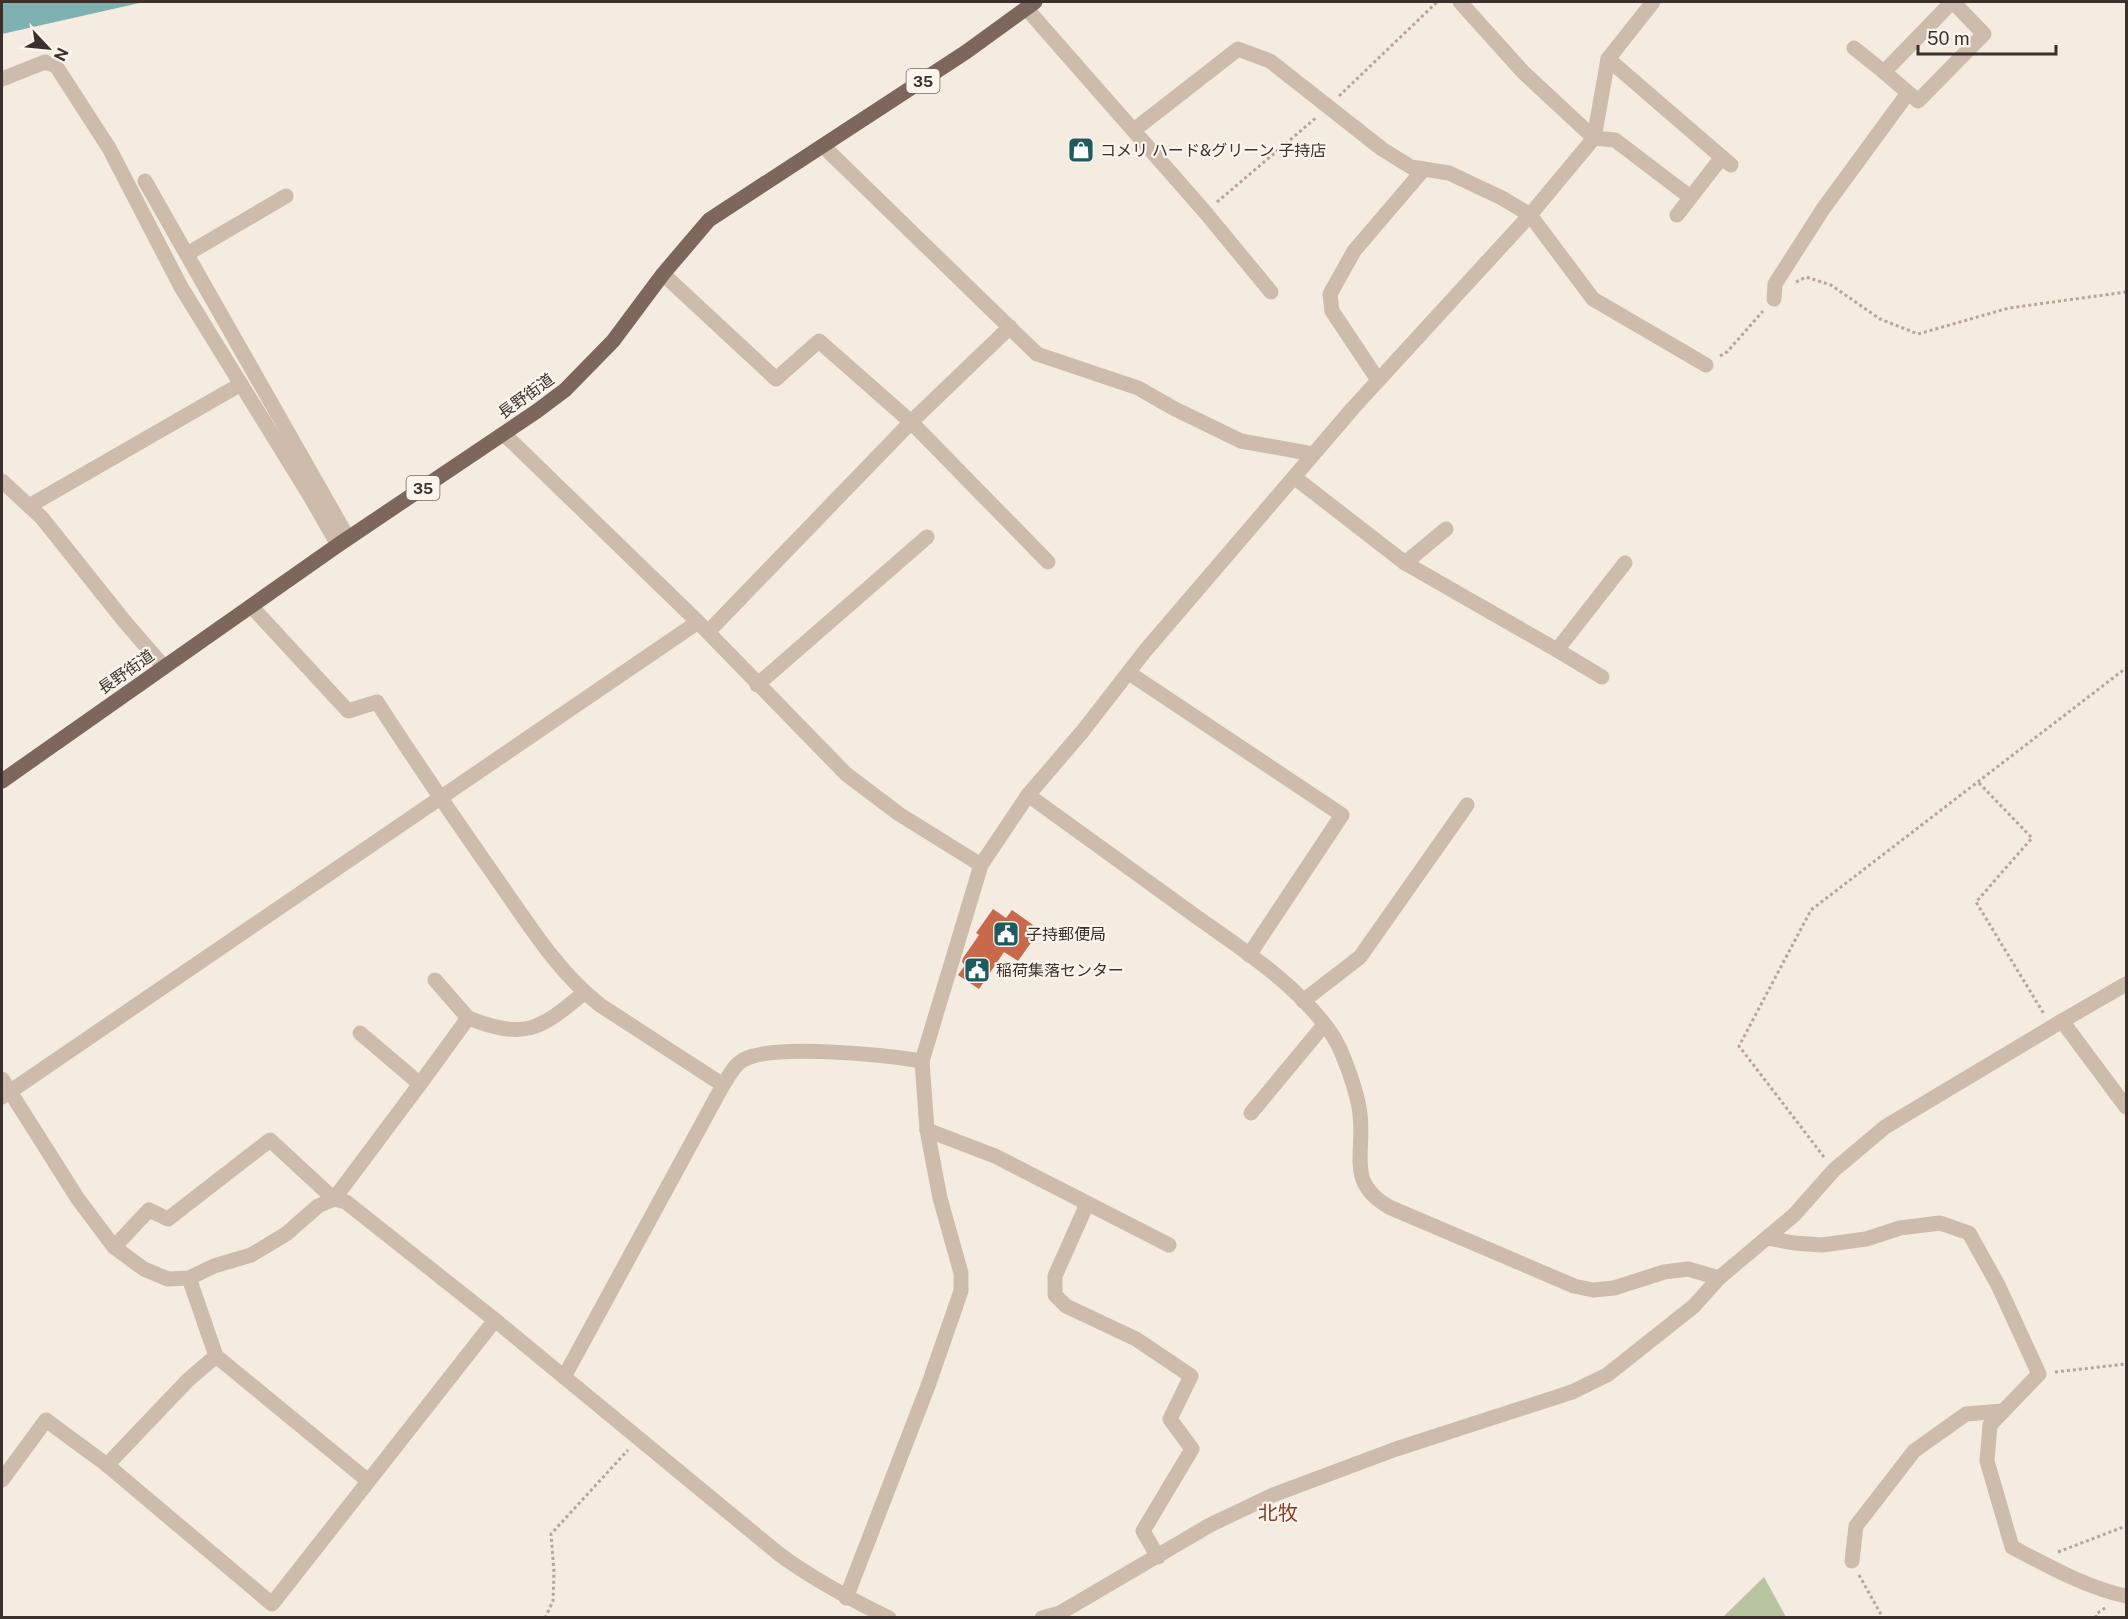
<svg xmlns="http://www.w3.org/2000/svg" width="2128" height="1619" font-family="'Public Sans','Noto Sans JP',sans-serif">
	<style>
		.green { fill: #b8c4a0 }
		.water { fill: #7fb0b2 }
		.building { fill: #c8694b }
		.lines { fill: none; stroke-linecap: round; stroke-linejoin: round }
		.path { stroke: #b9a596; stroke-width: 3; stroke-dasharray: 3 3; stroke-linecap: butt }
		.minor { stroke: #cdbbac; stroke-width: 15 }
		.major { stroke: #7d675c; stroke-width: 15 }
		.labels { text-anchor: middle; dominant-baseline: central; stroke-width: 4.5; stroke-linejoin: round; paint-order: stroke }
		.shield { fill: #fbf5ee; stroke: #756b66; stroke-width: 1.5 }
		.shield-label { font-size: 15px; font-weight: bold; fill: #3b302b }
		.poi-label { font-size: 16px; fill: #3b302b; stroke: #fbf5ee; text-anchor: start }
		.street-label { font-size: 16px; fill: #3b302b; stroke: #fbf5ee }
		.quarter-label { font-size: 20px; fill: #8c3b22; stroke: #fbf5ee }
	</style>
	<rect width="100%" height="100%" fill="#f4ebe1"/>
	<polygon class="green" points="1764,1577 1786,1617 1723,1617"/>
	<polygon class="water" points="2,2 144,2 2,34"/>
	<polygon class="building" points="993,909 1006,918 1012,910 1040,930 1018,961 1004,952 979,989 958,975 965,965 962,962 963,958 979,935 976,933"/>
	<g class="lines">
		<g class="path">
			<polyline points="1339,96 1437,2"/>
			<polyline points="1217,202 1317,117"/>
			<polyline points="1796,282 1806,277 1831,285 1880,319 1918,334 2009,308 2126,292"/>
			<polyline points="1720,356 1727,352 1763,311"/>
			<polyline points="1979,783 2032,838 1976,902 2044,1014"/>
			<polyline points="1824,1157 1739,1046 1811,910 2126,668"/>
			<polyline points="2055,1372 2126,1364"/>
			<polyline points="2058,1552 2126,1526"/>
			<polyline points="1859,1575 1883,1618"/>
			<polyline points="545,1618 553,1601 554,1572 551,1534 628,1450"/>
			<polyline points="2096,1618 2096,1614 2105,1608"/>
		</g>
		<g class="minor">
			<polyline points="1460,2 1523,72 1594,138 1615,140 1690,197"/>
			<polyline points="1952,2 1884,72 1918,101 1984,34 1953,2"/>
			<polyline points="1026,8 1205,212 1271,292"/>
			<polyline points="1854,48 1884,72"/>
			<polyline points="1608,59 1731,165"/>
			<polyline points="2,79 45,62 56,66 109,148 181,287 310,496 338,545"/>
			<polyline points="1134,130 1238,49 1270,61 1382,149 1411,167 1449,173 1502,198 1530,215 1593,299 1706,365"/>
			<polyline points="823,146 1037,354 1138,388 1175,409 1241,441 1313,454"/>
			<polyline points="145,181 348,538"/>
			<polyline points="1677,215 1722,157"/>
			<polyline points="187,254 286,196"/>
			<polyline points="663,274 776,379 819,341 911,422 1048,562"/>
			<polyline points="1774,299 1775,284 1823,209 1908,93"/>
			<polyline points="1378,380 1332,311 1330,294 1354,251 1424,169"/>
			<polyline points="504,434 698,622 846,774 899,814 981,865"/>
			<polyline points="1294,477 1405,563"/>
			<polyline points="2,481 42,518 125,622 164,667"/>
			<polyline points="29,506 241,384"/>
			<polyline points="1446,529 1405,563 1557,650"/>
			<path d="M251,606L348,711L377,702C417,764 459,825 501,885C531,928 559,973 600,1005L723,1085"/>
			<polyline points="708,632 911,422 1010,327"/>
			<polyline points="1129,673 1342,815 1249,955"/>
			<polyline points="1602,677 1557,650 1625,563"/>
			<polyline points="757,685 927,537"/>
			<path d="M1028,795C1083,835 1139,875 1194,915C1243,950 1296,983 1331,1033C1343,1050 1358,1094 1360,1114C1365,1155 1346,1182 1389,1207L1574,1286L1593,1290L1614,1288L1664,1272L1688,1269L1719,1278"/>
			<polyline points="435,980 468,1018"/>
			<polyline points="1303,1001 1360,957 1467,805"/>
			<polyline points="2062,1021 2126,1107"/>
			<path d="M2,1079L78,1199L114,1247L144,1269L168,1279L189,1278L214,1266L251,1255L286,1234L318,1206L334,1199L346,1202L495,1320L779,1554C814,1580 850,1599 889,1618"/>
			<path d="M420,1084L468,1018C526,1040 539,1030 584,993"/>
			<polyline points="2,1097 698,622"/>
			<polyline points="1251,1113 1324,1025"/>
			<polyline points="927,1130 995,1156 1169,1245"/>
			<polyline points="1087,1204 1055,1276 1055,1295 1066,1306 1136,1339 1191,1376 1170,1419 1192,1449 1143,1531 1158,1557"/>
			<path d="M1767,1238L1794,1243L1822,1245L1866,1239L1900,1228L1940,1223L1969,1233L1998,1285L2039,1374L1990,1425L1987,1461L2012,1547C2048,1566 2087,1588 2126,1596"/>
			<polyline points="114,1247 149,1210 168,1219 270,1140 334,1199 420,1084 360,1033"/>
			<polyline points="189,1278 216,1356 367,1480"/>
			<path d="M564,1377L723,1085C729,1076 734,1065 743,1060C772,1043 886,1055 922,1061"/>
			<polyline points="107,1465 188,1380 216,1356"/>
			<polyline points="2,1480 46,1420 107,1465 272,1604 495,1320"/>
			<polyline points="1852,1561 1856,1526 1914,1451 1966,1414 2003,1411"/>
			<polyline points="846,1598 928,1386 961,1291 961,1273 940,1198 927,1130 922,1061 981,865 1028,795 1082,732 1145,651 1353,408 1530,215 1594,138 1608,59 1653,2"/>
			<polyline points="1042,1618 1060,1613 1210,1525 1273,1495 1396,1449 1572,1392 1607,1375 1694,1306 1719,1278 1794,1215 1834,1170 1885,1127 2062,1021 2126,984"/>
		</g>
		<polyline class="major" points="2,781 338,545 537,411 565,390 613,341 663,274 709,220 966,52 1035,2"/>
	</g>
	<defs>
		<symbol id="shop-square" viewBox="-11 -11 22 22"><rect x="-9" y="-9" width="18" height="18" rx="4" fill="#1f5a5e" stroke="#fbf5ee"/><path d="M-5-2.5h2.3a2.7 3.5 0 0 1 5.4 0H5L5.5 6h-11ZM-1.5-2.5h3a1.5 2.3 0 0 0-3 0Z" fill="#fff"/></symbol>
		<symbol id="civic-square" viewBox="-11 -11 22 22"><rect x="-9" y="-9" width="18" height="18" rx="4" fill="#1f5a5e" stroke="#fbf5ee"/><path d="M-.6-6.5H3V-4.5H.6V-3L4-1V1h2V6H-6V1h2V-1L-.6-3ZM-1.2 2.5V6h2.4V2.5Z" fill="#fff"/></symbol>
	</defs>
	<g fill-rule="evenodd">
		<use href="#shop-square" x="1066" y="135" width="30" height="30"/>
		<use href="#civic-square" x="991" y="919" width="30" height="30"/>
		<use href="#civic-square" x="962" y="955" width="30" height="30"/>
	</g>
	<g class="labels">
		<g class="shield">
			<rect x="906.5" y="69" width="33" height="24" rx="4.5"/>
			<rect x="406.5" y="476" width="33" height="24" rx="4.5"/>
		</g>
		<g class="shield-label">
			<text x="923" y="81">35</text>
			<text x="423" y="488">35</text>
		</g>
		<g class="poi-label">
			<text x="1100" y="150">コメリ ハード&amp;グリーン 子持店</text>
			<text x="1026" y="934">子持郵便局</text>
			<text x="996" y="970">稲荷集落センター</text>
		</g>
		<g class="street-label">
			<text transform="translate(526 396) rotate(-36)">長野街道</text>
			<text transform="translate(126 672) rotate(-35)">長野街道</text>
		</g>
		<g class="quarter-label">
			<text x="1278" y="1513">北牧</text>
		</g>
	</g>
	<rect width="2128" height="1619" fill="none" stroke="#3b302b" stroke-width="6"/>
	<g transform="translate(48 48) rotate(116)" stroke="#fbf5ee" stroke-width="4.5" paint-order="stroke">
	<path d="M0-4.5L10 22L0 15L-10 22Z" fill="#3b302b"/>
	<text y="-9" font-size="16" font-weight="bold" text-anchor="middle" fill="#3b302b">N</text>
	</g>
	<path d="M1918 45v9h138v-9" fill="none" stroke="#3b302b" stroke-width="3"/>
	<text x="1927" y="45" font-size="18" fill="#3b302b" stroke="#fbf5ee" stroke-width="4.5" paint-order="stroke">50 m</text>
</svg>
